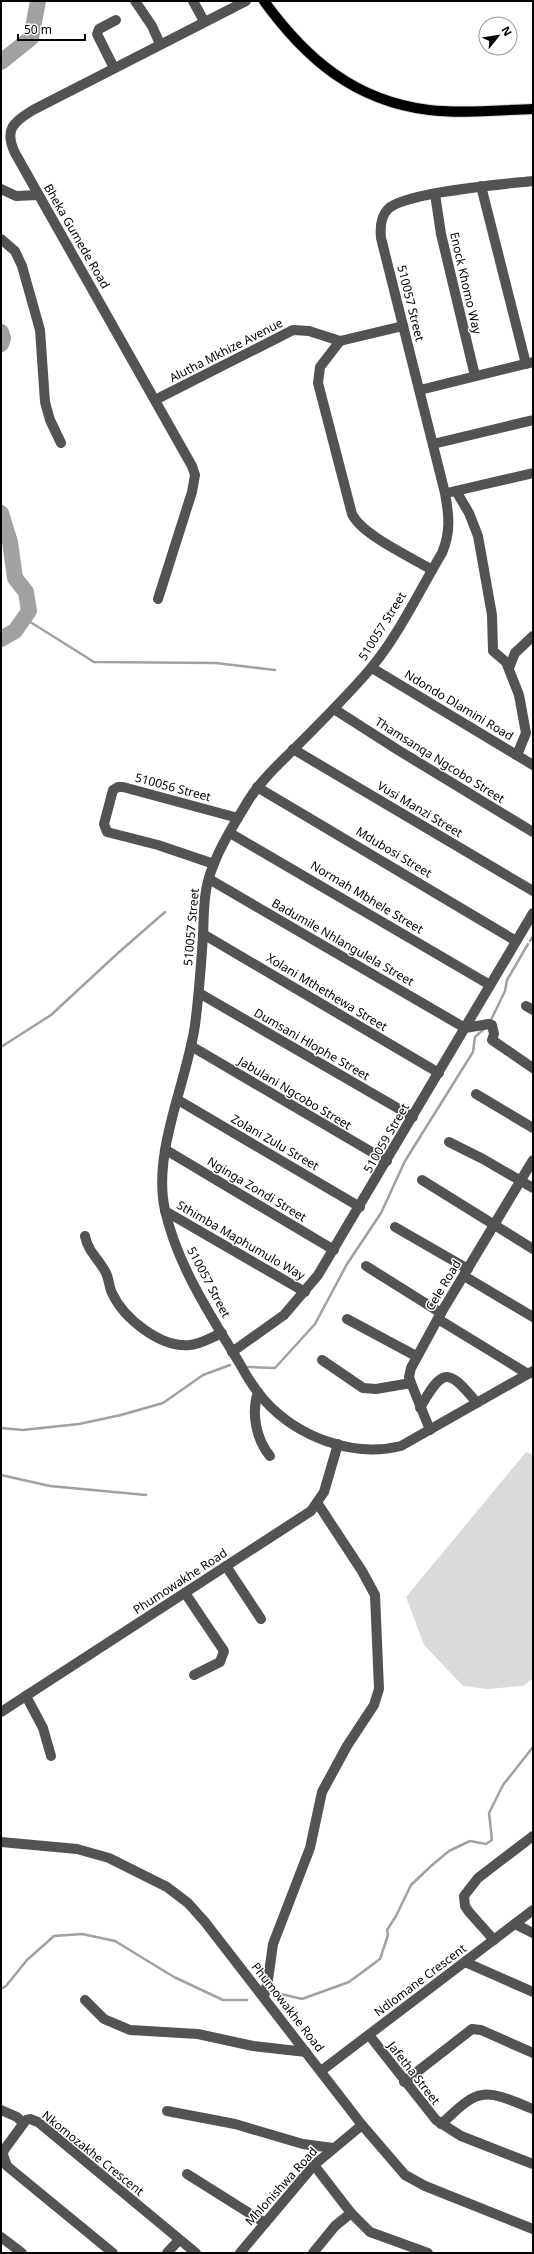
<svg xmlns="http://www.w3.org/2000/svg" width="534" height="2254" font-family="'Noto Sans',sans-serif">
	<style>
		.green { fill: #dadada }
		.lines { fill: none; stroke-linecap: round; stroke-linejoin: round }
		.stream { stroke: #a1a1a1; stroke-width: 2.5 }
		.river { stroke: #a1a1a1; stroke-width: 16 }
		.major-casing { stroke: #dbdbdb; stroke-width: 12 }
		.minor { stroke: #535353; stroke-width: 10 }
		.major { stroke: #000; stroke-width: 10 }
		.labels { text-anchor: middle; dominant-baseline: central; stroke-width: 3; stroke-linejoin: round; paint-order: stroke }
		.street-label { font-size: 12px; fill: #000; stroke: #fff }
	</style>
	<rect width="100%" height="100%" fill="#fff"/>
	<polygon class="green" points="526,1452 533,1455 533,1678 523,1686 488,1689 463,1686 424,1645 406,1597"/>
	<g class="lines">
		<g class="stream">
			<polyline points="24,618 94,662 216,663 275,670"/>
			<polyline points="530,941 533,936"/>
			<polyline points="490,1022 505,991 507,980 528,944"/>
			<polyline points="1,1047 51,1015 118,953 165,912"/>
			<polyline points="248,1367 275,1368 315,1324 347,1264 381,1213 405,1161 473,1052 475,1037 485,1028"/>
			<polyline points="1,1428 23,1430 79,1424 121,1415 163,1403 203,1375 230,1365"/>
			<polyline points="1,1475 50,1486 146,1495"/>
			<polyline points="1,1989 6,1986 27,1960 54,1936 82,1934 115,1941 174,1977 223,2000 247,2000"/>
			<polyline points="277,1993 302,1999 349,1982 380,1959 388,1935 387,1930 396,1916 411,1885 431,1866 449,1851 470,1841 486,1844 492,1840 489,1813 503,1785 533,1747"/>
		</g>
		<g class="river">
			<polyline points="1,62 31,38 38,1"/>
			<polyline points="1,332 3,338 1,344"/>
			<polyline points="1,513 10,542 15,578 26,592 29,611 15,631 1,639"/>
		</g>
		<defs>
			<path id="major" d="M264,1C306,59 355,101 429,110C463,114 499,110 533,109"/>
		</defs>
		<use href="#major" class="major-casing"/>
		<g class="minor">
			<polyline points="135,1 152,26 160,44"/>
			<polyline points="193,1 204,21"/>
			<polyline points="114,68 97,34 99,29 116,20"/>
			<path d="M533,181C506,184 405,192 388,209C380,217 380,228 381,238L445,493C449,515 451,532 442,553C418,593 396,641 365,675C343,700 319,724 296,747C278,765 261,780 248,801C233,826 216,852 208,881C203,899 204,917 203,936C201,966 199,995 195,1025C187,1082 152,1152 165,1210C177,1265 211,1316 240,1364C247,1377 255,1390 265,1401C298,1437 353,1458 401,1446L533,1371"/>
			<polyline points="481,186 526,364"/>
			<polyline points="1,189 16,196 38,195"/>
			<polyline points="435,194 441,234 475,376"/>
			<polyline points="1,239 15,251 22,266 40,330 45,402 50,420 61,443"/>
			<path d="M340,341L320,367L318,383L352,514C362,535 411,557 432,570"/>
			<polyline points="420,390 533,362"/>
			<polyline points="155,400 293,330 309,331 340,341 403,326"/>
			<polyline points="433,444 533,420"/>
			<polyline points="456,491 469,513 478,536 492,615 493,651 506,662 519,695 526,733 517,755"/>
			<polyline points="451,492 533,473"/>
			<path d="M158,599L192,492L195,475L192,466L15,153C4,130 13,122 33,110L246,1"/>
			<polyline points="372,668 533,765"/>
			<polyline points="509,668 515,653 533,636"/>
			<polyline points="334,709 398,750 533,832"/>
			<polyline points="293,749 533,891"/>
			<polyline points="257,787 516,941"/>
			<polyline points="230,833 490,985"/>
			<polyline points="214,864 158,845 107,832 104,824 113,790 118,787 123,787 238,818"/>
			<polyline points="209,879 465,1028 489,1024 492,1025 494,1034 492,1040 533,1068"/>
			<polyline points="203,934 439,1073"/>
			<polyline points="199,993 413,1117"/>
			<polyline points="526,1006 533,1010"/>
			<polyline points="191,1046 387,1161"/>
			<polyline points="476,1094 533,1128"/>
			<polyline points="178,1100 360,1207"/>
			<polyline points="449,1142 483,1159 533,1188"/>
			<polyline points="166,1150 334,1250"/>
			<polyline points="422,1180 533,1249"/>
			<polyline points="165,1211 305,1292"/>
			<polyline points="395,1227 468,1269"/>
			<path d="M85,1236C88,1252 99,1259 106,1273C109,1279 109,1287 112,1293C124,1319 161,1348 190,1345C201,1344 212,1337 222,1333"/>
			<polyline points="366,1266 441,1313"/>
			<polyline points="464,1276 533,1317"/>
			<polyline points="347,1319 416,1356"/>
			<polyline points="438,1319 528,1374"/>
			<polyline points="232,1352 284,1315 318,1275 533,913"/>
			<polyline points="322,1360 363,1388 376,1389 411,1383"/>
			<path d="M258,1392C251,1413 256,1439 270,1456"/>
			<path d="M420,1408C443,1367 448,1368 477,1403"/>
			<polyline points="430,1430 411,1383 409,1377 411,1368 441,1313 533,1160"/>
			<polyline points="226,1566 261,1619"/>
			<polyline points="185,1593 224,1651 220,1662 194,1675"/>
			<polyline points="26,1696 43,1728 51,1756"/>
			<polyline points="1,1712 311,1511 324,1492 338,1444"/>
			<polyline points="1,1842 77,1849 109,1858 167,1887 188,1903 205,1922 362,2125 405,2175 425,2186 533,2229"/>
			<polyline points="515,1924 533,1933"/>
			<polyline points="494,1940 469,1912 465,1906 464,1896 478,1878 533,1836"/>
			<polyline points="465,1962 533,1992"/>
			<polyline points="264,1997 268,1980 273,1944 310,1848 322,1792 347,1746 374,1705 379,1689 375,1595 362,1571 318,1504"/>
			<polyline points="85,2000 104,2019 130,2030 198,2034 253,2046 306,2052"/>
			<polyline points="369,2035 436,2120 461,2136 533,2164"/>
			<polyline points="321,2071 533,1910"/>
			<polyline points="404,2082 472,2029 481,2030 533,2053"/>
			<polyline points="1,2110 17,2117 23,2123"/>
			<polyline points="167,2111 235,2124 303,2144 333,2148"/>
			<path d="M441,2124C452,2115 467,2097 482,2095C497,2092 519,2104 533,2109"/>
			<polyline points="314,2165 351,2213 370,2232 428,2253"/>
			<polyline points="187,2174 265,2223"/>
			<polyline points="1,2237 22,2253"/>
			<polyline points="113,2253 7,2166 3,2155 4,2150 26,2120 30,2119 38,2122 196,2253"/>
			<polyline points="167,2253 179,2240"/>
			<polyline points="240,2253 314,2165 362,2125"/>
			<polyline points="313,2253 335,2226 351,2213"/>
		</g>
		<use href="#major" class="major"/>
	</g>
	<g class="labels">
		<g class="street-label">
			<text transform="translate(77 236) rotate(60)">Bheka Gumede Road</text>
			<text transform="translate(466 283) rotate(77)">Enock Khomo Way</text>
			<text transform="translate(411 303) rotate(76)">510057 Street</text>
			<text transform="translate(226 350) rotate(-27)">Alutha Mkhize Avenue</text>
			<text transform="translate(382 626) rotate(-58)">510057 Street</text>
			<text transform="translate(459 705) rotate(31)">Ndondo Dlamini Road</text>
			<text transform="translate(440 760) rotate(32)">Thamsanqa Ngcobo Street</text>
			<text transform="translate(173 787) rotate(15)">510056 Street</text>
			<text transform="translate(420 809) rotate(31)">Vusi Manzi Street</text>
			<text transform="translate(394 852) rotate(31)">Mdubosi Street</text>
			<text transform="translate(367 897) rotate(31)">Normah Mbhele Street</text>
			<text transform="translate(191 927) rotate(-85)">510057 Street</text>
			<text transform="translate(343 942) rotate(30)">Badumile Nhlangulela Street</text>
			<text transform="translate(327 992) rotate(31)">Xolani Mthethewa Street</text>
			<text transform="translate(312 1044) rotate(30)">Dumsani Hlophe Street</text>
			<text transform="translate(295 1093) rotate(31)">Jabulani Ngcobo Street</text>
			<text transform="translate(386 1138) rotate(-60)">510059 Street</text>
			<text transform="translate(275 1142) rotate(30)">Zolani Zulu Street</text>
			<text transform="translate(257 1189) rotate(31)">Nginga Zondi Street</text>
			<text transform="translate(241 1240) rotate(30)">Sthimba Maphumulo Way</text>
			<text transform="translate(209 1282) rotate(62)">510057 Street</text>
			<text transform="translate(443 1285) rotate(-59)">Cele Road</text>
			<text transform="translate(180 1581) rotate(-33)">Phumowakhe Road</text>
			<text transform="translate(420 1980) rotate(-37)">Ndlomane Crescent</text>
			<text transform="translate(288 2007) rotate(52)">Phumowakhe Road</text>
			<text transform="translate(414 2073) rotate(52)">Jafetha Street</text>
			<text transform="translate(93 2153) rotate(39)">Nkomozakhe Crescent</text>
			<text transform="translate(281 2186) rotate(-48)">Mhlonishwa Road</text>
		</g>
	</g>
	<rect width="534" height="2254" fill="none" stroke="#000000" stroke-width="4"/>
	<g transform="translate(498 36) rotate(60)"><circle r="19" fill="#ffffff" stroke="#999999"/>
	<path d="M0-3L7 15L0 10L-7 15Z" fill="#000000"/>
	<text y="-6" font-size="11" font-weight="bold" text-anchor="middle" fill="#000000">N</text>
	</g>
	<path d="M18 34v6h67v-6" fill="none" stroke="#000000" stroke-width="2"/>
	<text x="24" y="34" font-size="12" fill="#000000" stroke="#ffffff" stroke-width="3" paint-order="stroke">50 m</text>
</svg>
